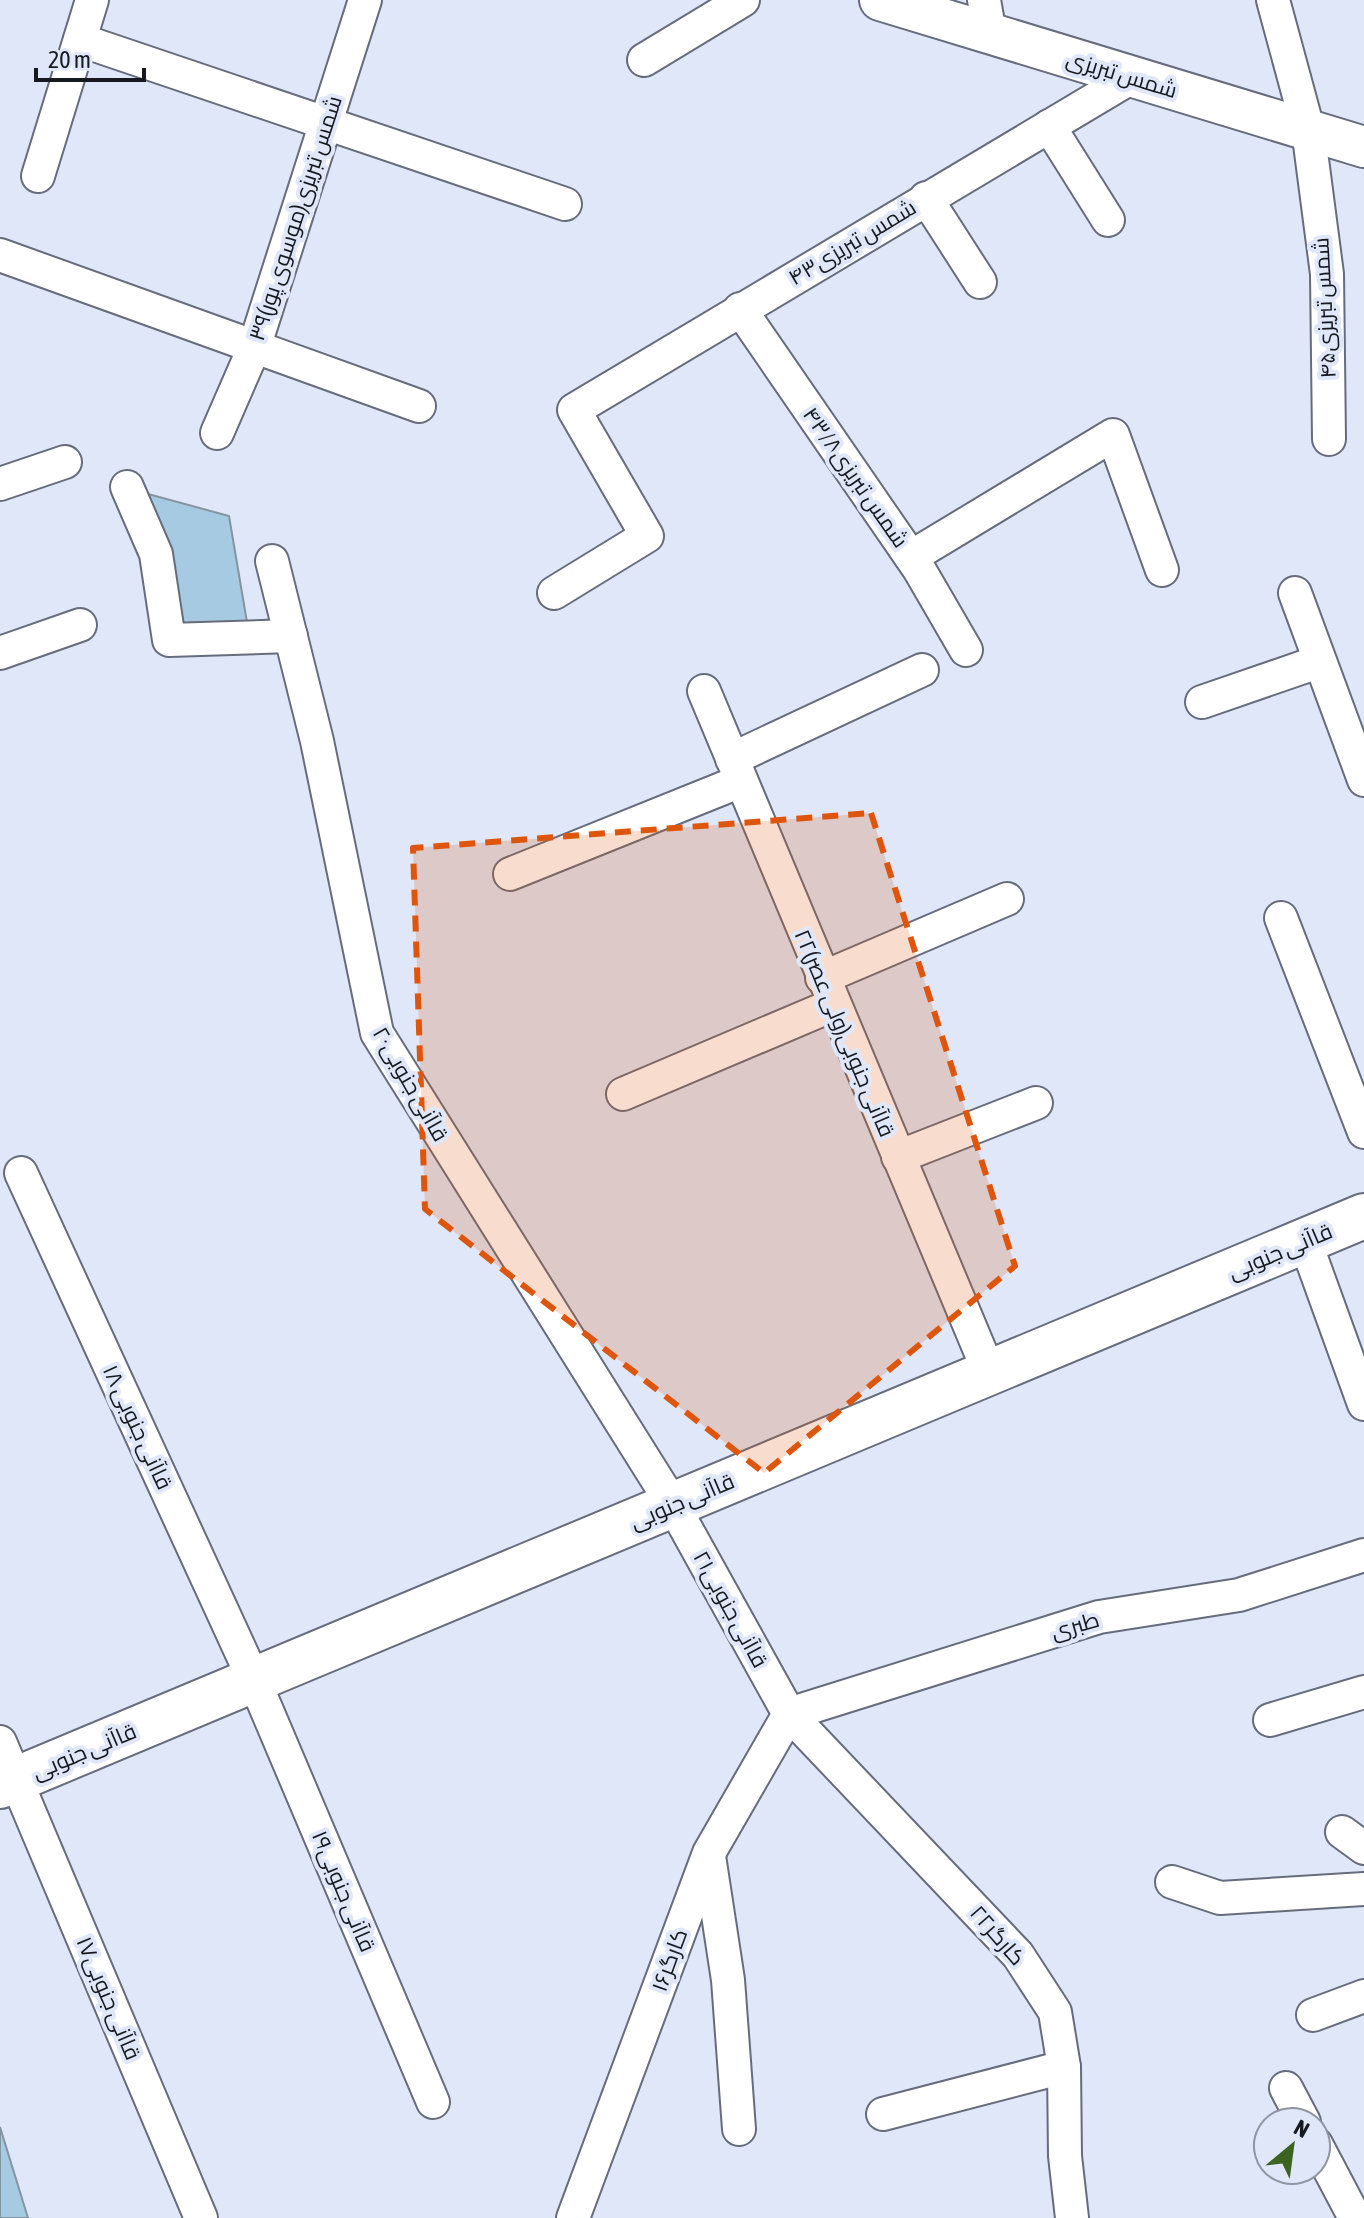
<svg xmlns="http://www.w3.org/2000/svg" width="1364" height="2218" font-family="'Asap Condensed',Cairo,sans-serif">
	<style>
		.building { fill: #a7cae3; stroke: #8595a0; stroke-width: 2 }
		.lines { fill: none; stroke-linecap: round; stroke-linejoin: round }
		.minor-casing { stroke: #666c7b; stroke-width: 36 }
		.tertiary-casing { stroke: #666c7b; stroke-width: 44 }
		.secondary-casing { stroke: #666c7b; stroke-width: 48 }
		.minor { stroke: #fff; stroke-width: 32 }
		.tertiary { stroke: #fff; stroke-width: 40 }
		.secondary { stroke: #fff; stroke-width: 44 }
		.marked { fill: #de560d; fill-opacity: 0.2; stroke: #de560d; stroke-width: 6; stroke-dasharray: 16 10; stroke-linejoin: round }
		.labels { text-anchor: middle; dominant-baseline: central; stroke-width: 8; stroke-linejoin: round; paint-order: stroke }
		.street-label { font-size: 22px; fill: #16191f; stroke: #dfe7f8 }
	</style>
	<rect width="100%" height="100%" fill="#dfe7f8"/>
	<g class="building">
		<polygon points="148,494 229,516 248,628 183,628"/>
		<polygon points="0,2127 28,2218 0,2218"/>
	</g>
	<g class="lines">
		<defs>
			<g id="minor">
				<polyline points="984,0 990,34"/>
				<polyline points="1273,0 1308,129 1327,274 1329,439"/>
				<polyline points="80,40 565,204"/>
				<polyline points="644,60 743,0"/>
				<polyline points="1049,126 1108,220"/>
				<polyline points="38,176 92,0"/>
				<polyline points="926,198 980,282"/>
				<polyline points="0,255 419,406"/>
				<polyline points="740,309 919,569 966,650"/>
				<polyline points="217,433 254,348 365,0"/>
				<polyline points="0,484 65,462"/>
				<polyline points="127,487 156,554 169,640 291,636"/>
				<polyline points="911,557 1113,435 1162,570"/>
				<polyline points="272,561 317,741 377,1033 673,1505 789,1714 1018,1955 1055,2012 1064,2067 1065,2156 1072,2218"/>
				<polyline points="554,593 647,536 574,410 1132,77"/>
				<polyline points="1295,593 1364,780"/>
				<polyline points="0,653 80,625"/>
				<polyline points="704,691 989,1372"/>
				<polyline points="1202,702 1318,662"/>
				<polyline points="732,759 922,670"/>
				<polyline points="510,874 741,781"/>
				<polyline points="1281,918 1364,1132"/>
				<polyline points="822,978 1007,899"/>
				<polyline points="623,1094 833,1005"/>
				<polyline points="898,1157 1036,1103"/>
				<polyline points="21,1173 254,1680 433,2102"/>
				<polyline points="1305,1241 1364,1404"/>
				<polyline points="789,1714 1099,1617 1239,1595 1364,1555"/>
				<polyline points="1270,1720 1364,1692"/>
				<polyline points="0,1742 201,2218"/>
				<polyline points="1342,1832 1364,1848"/>
				<polyline points="709,1856 728,1980 739,2129"/>
				<polyline points="1172,1882 1220,1898 1364,1889"/>
				<polyline points="1313,2015 1364,1996"/>
				<polyline points="1286,2088 1304,2122"/>
				<polyline points="883,2114 1064,2067"/>
				<polyline points="1316,2144 1355,2218"/>
				<polyline points="573,2218 709,1853 789,1714"/>
			</g>
			<polyline id="tertiary" points="880,0 1364,147"/>
			<polyline id="secondary" points="0,1786 1364,1216"/>
		</defs>
		<use href="#minor" class="minor-casing"/>
		<use href="#tertiary" class="tertiary-casing"/>
		<use href="#secondary" class="secondary-casing"/>
		<use href="#minor" class="minor"/>
		<use href="#tertiary" class="tertiary"/>
		<use href="#secondary" class="secondary"/>
	</g>
	<path class="marked" d="M871,813L1015,1266L764,1473L425,1209L413,848Z"/>
	<g class="labels">
		<g class="street-label">
			<text transform="translate(1122 74) rotate(17)">شمس تبریزی</text>
			<text transform="translate(295 218) rotate(-72)">شمس تبریزی(موسوی پور)۳۹</text>
			<text transform="translate(852 242) rotate(-31)">شمس تبریزی۴۳</text>
			<text transform="translate(1324 308) rotate(-93)">شمس تبریزی۴۵</text>
			<text transform="translate(856 477) rotate(55)">شمس تبریزی۴۳/۸</text>
			<text transform="translate(845 1033) rotate(67)">۲۲قاآنی جنوبی(ولی عصر)</text>
			<text transform="translate(411 1084) rotate(60)">۲۰قاآنی جنوبی</text>
			<text transform="translate(1280 1251) rotate(-23)">قاآنی جنوبی</text>
			<text transform="translate(138 1427) rotate(65)">قاآنی جنوبی ۱۸</text>
			<text transform="translate(682 1501) rotate(-23)">قاآنی جنوبی</text>
			<text transform="translate(731 1609) rotate(61)">قاآنی جنوبی۲۱</text>
			<text transform="translate(1075 1625) rotate(-16)">طبری</text>
			<text transform="translate(84 1751) rotate(-23)">قاآنی جنوبی</text>
			<text transform="translate(344 1891) rotate(67)">قاآنی جنوبی۱۹</text>
			<text transform="translate(998 1935) rotate(49)">۲۲کارگر</text>
			<text transform="translate(669 1960) rotate(-70)">کارگر۱۶</text>
			<text transform="translate(109 1998) rotate(67)">قاآنی جنوبی۱۷</text>
		</g>
	</g>
	<g transform="translate(1292 2146) rotate(29)"><circle r="38" fill="#dfe7f8" stroke="#8f95a1" stroke-width="2"/>
	<path d="M0-6L14 30L0 20L-14 30Z" fill="#3a6420"/>
	<text y="-12" font-size="22" font-weight="bold" text-anchor="middle" fill="#16191f">N</text>
	</g>
	<path d="M36 68v12h108v-12" fill="none" stroke="#16191f" stroke-width="4"/>
	<text x="48" y="68" font-size="24" fill="#16191f" stroke="#dfe7f8" stroke-width="6" paint-order="stroke">20 m</text>
</svg>
